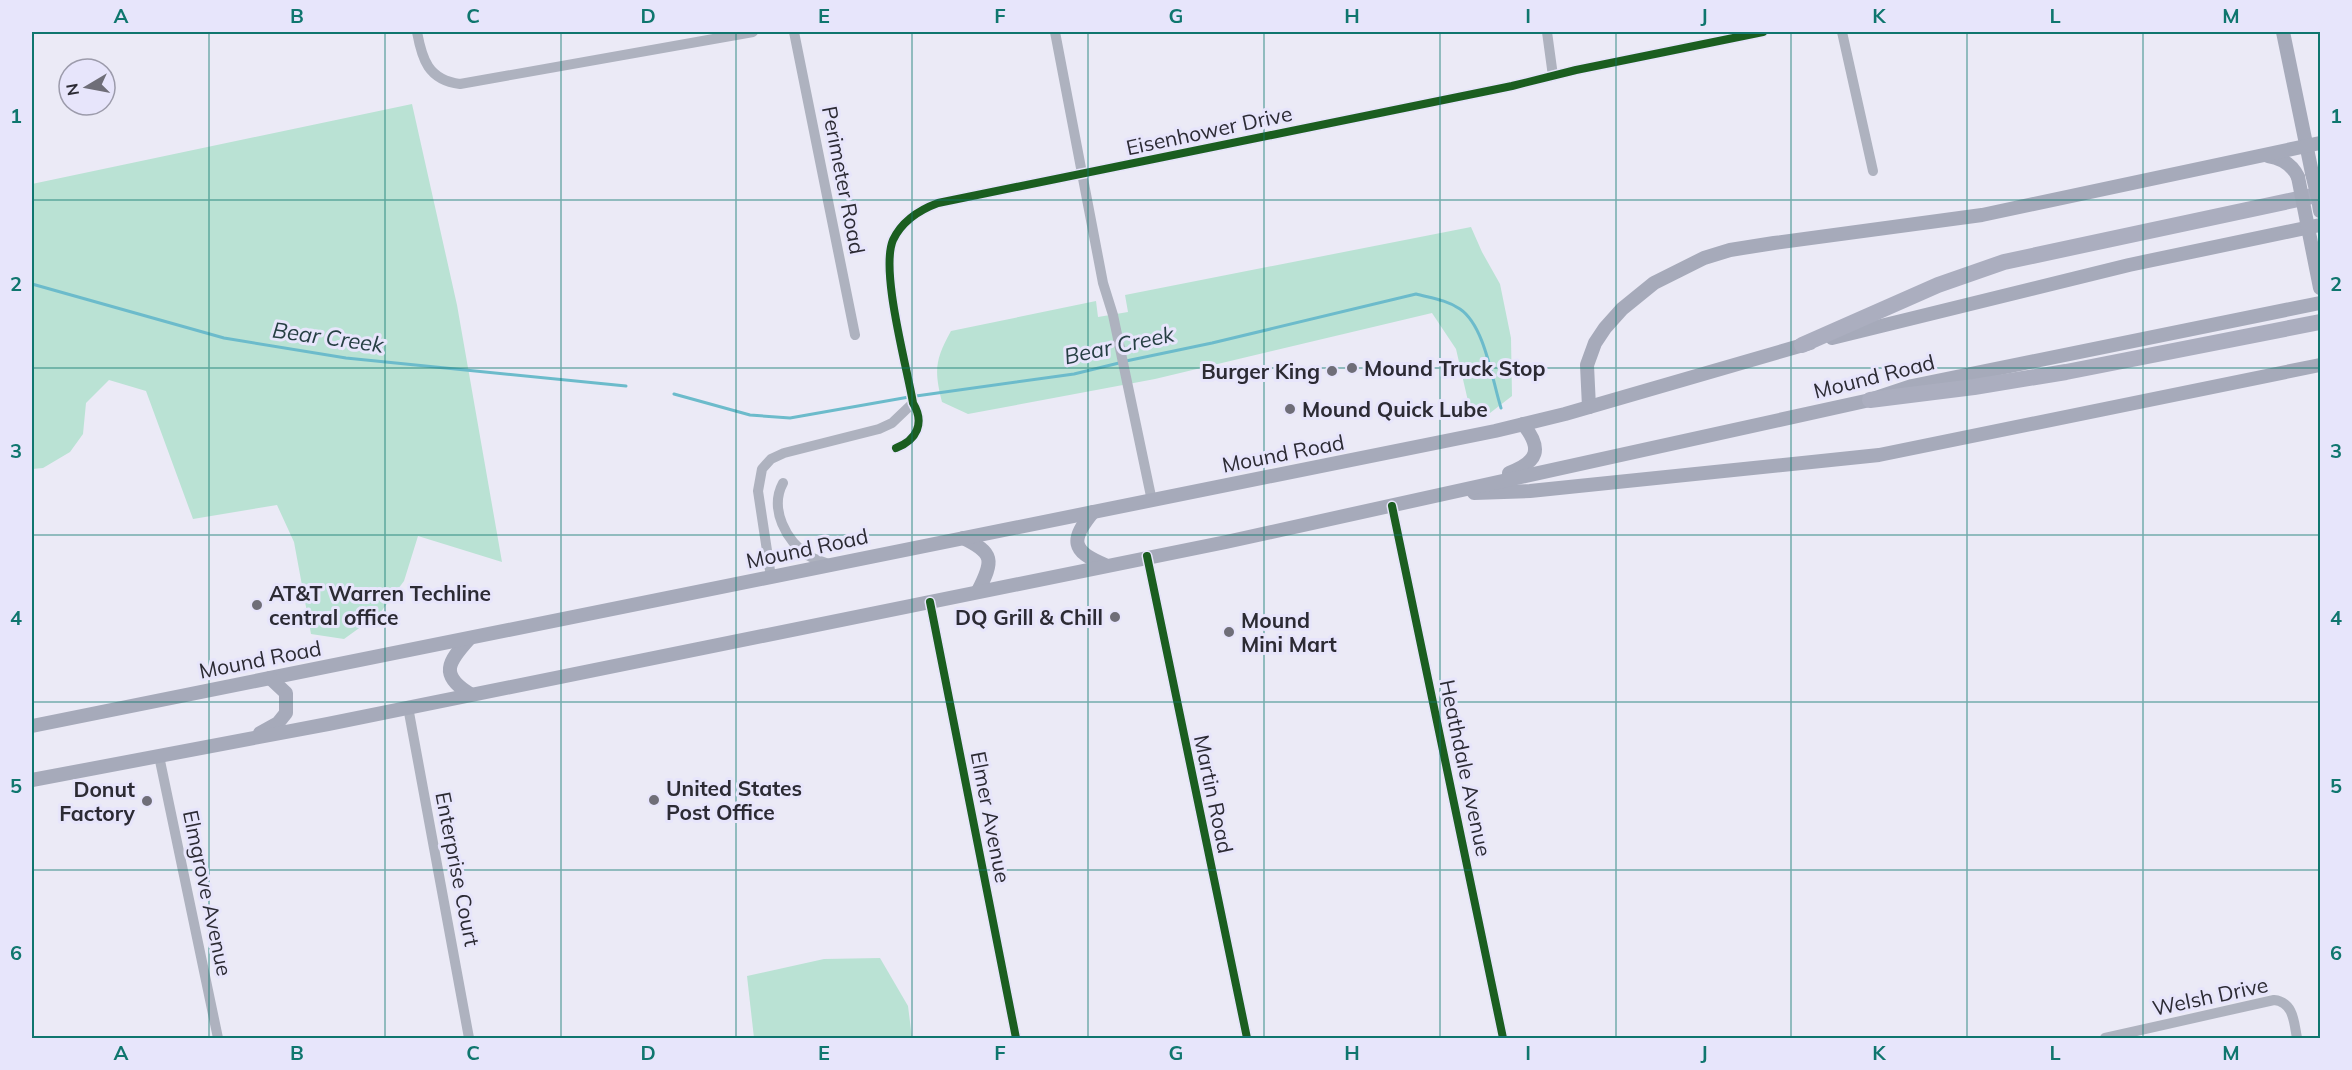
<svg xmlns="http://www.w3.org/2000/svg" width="2352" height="1070" font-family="Mulish,sans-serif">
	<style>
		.green { fill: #bae2d4 }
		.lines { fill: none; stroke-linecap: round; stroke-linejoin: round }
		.stream { stroke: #6cbbcb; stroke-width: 3 }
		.minor { stroke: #aeb2bf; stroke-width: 10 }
		.major { stroke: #a6aaba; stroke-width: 14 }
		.highway { stroke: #abaebf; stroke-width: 16 }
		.major-bridge { stroke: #a6aaba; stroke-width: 14 }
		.cycleway-casing { stroke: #e7e5fb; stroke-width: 11 }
		.cycleway { stroke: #1b5e20; stroke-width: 8 }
		.grid { fill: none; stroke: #0f766e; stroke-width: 1.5; stroke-opacity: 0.55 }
		.poi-dot { fill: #6f6e78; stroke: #e7e5fb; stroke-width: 2 }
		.labels { text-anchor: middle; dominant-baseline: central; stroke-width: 6; stroke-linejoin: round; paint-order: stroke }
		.street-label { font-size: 21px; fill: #2c2b34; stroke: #e7e5fb }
		.poi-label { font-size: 21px; font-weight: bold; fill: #2c2b34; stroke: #e7e5fb; text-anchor: start }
		.water-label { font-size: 22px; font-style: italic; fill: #263f43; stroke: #e7e5fb }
		.neatline { fill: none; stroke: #0f766e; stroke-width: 2 }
		.grid-label { font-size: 20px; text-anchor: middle; font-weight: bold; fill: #0f766e }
	</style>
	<rect width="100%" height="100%" fill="#ebeaf6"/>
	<g class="green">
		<polygon points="412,104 457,305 502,562 418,536 404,581 380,613 344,639 311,634 294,542 277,505 193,519 146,391 109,380 86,403 83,434 70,452 43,468 32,469 32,184"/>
		<path d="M1471,227L1482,252L1500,284L1511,338L1512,396L1490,413L1471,414L1456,349L1432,313L1155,379L968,414L942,402C934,370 935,360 951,331L1096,301L1098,317L1128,312L1125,295Z"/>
		<polygon points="880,958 908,1006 912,1038 754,1038 747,976 824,959"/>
	</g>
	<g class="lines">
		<g class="stream">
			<polyline points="32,284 224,338 346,358 626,386"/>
			<path d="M1126,361L1212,343L1416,294C1431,298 1447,300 1460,309C1485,326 1492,380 1501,408"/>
			<polyline points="674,394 750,415 790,418 909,397"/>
			<polyline points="916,396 1074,374 1119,363"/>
		</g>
		<g class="minor">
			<path d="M417,32C422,59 428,80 460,84L753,32"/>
			<polyline points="794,32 855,335"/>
			<polyline points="1055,32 1103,283 1113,315 1152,501"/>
			<polyline points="1547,32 1553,76"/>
			<polyline points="1842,32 1873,171"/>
			<path d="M896,448C917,440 925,423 913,403C907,367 880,271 893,240C902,221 919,210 938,203L1512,86L1576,70L1763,32"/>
			<path d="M783,483C769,509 786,541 809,556C816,560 824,562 831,565"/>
			<polyline points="1392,506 1503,1038"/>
			<polyline points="1147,556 1247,1038"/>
			<polyline points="771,577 758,491 762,469 771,459 784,453 879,429 892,423 913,403"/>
			<polyline points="930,602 1016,1038"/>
			<polyline points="408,707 469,1038"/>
			<polyline points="159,756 218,1038"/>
			<path d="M2105,1038L2274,1000C2294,1002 2294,1023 2297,1038"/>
		</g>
		<g class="major">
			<polyline points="2283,32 2312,173"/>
			<path d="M2268,156C2281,158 2292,164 2298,177"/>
			<polyline points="2318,198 2320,211"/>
			<polyline points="1832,338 2129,265 2320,225"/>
			<polyline points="1589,407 1587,365 1595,343 1605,328 1622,309 1654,283 1704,258 1730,250 1774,243 1982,215 2320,143"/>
			<path d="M1509,473C1538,462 1543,449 1523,424"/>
			<polyline points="1474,493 1530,491 1879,455 2320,365"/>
			<path d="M1093,512C1070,540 1071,551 1105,565"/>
			<path d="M963,538C994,553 994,560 978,591"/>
			<path d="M469,639C448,662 439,675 470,694"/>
			<polyline points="32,726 1495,431 1565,414 1810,343"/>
			<polyline points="260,733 278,723 286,713 286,693 270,678"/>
			<polyline points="32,780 328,724 1226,542 1870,400 1912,386 2320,303"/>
		</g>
		<g class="highway">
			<polyline points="1802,345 1938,285 2004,262 2317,195"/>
			<polyline points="1870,400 1974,387 2066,372 2320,322"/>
		</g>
		<g class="major-bridge">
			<polyline points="2312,173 2318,198"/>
			<polyline points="2298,177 2320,288"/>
		</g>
		<defs>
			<g id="cycleway">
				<path d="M896,448C917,440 925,423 913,403C907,367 880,271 893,240C902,221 919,210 938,203L1512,86L1576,70L1763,32"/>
				<polyline points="1392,506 1503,1038"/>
				<polyline points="1147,556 1247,1038"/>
				<polyline points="930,602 1016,1038"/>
			</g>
		</defs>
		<use href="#cycleway" class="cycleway-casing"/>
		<use href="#cycleway" class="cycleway"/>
	</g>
	<path class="grid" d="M209,32V1038M385,32V1038M561,32V1038M736,32V1038M912,32V1038M1088,32V1038M1264,32V1038M1440,32V1038M1616,32V1038M1791,32V1038M1967,32V1038M2143,32V1038M32,200H2320M32,368H2320M32,535H2320M32,702H2320M32,870H2320"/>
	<g class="poi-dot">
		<circle cx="1352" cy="368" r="6"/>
		<circle cx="1332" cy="371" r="6"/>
		<circle cx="1290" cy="409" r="6"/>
		<circle cx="257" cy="605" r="6"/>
		<circle cx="1115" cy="617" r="6"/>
		<circle cx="1229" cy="632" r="6"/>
		<circle cx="654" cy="800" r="6"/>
		<circle cx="147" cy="801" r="6"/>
	</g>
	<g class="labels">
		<g class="street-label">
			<text transform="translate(1209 130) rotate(-12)">Eisenhower Drive</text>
			<text transform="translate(844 180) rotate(79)">Perimeter Road</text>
			<text transform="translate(1874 376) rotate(-14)">Mound Road</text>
			<text transform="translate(1283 453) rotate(-11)">Mound Road</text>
			<text transform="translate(807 548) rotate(-12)">Mound Road</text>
			<text transform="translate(260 659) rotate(-11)">Mound Road</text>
			<text transform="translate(1466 768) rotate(78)">Heathdale Avenue</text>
			<text transform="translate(1214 794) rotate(78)">Martin Road</text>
			<text transform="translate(991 817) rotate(79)">Elmer Avenue</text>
			<text transform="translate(458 869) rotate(79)">Enterprise Court</text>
			<text transform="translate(208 893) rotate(78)">Elmgrove Avenue</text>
			<text transform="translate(2210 996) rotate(-12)">Welsh Drive</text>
		</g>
		<g class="poi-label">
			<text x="1364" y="368">Mound Truck Stop</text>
			<text x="1320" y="371" text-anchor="end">Burger King</text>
			<text x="1302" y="409">Mound Quick Lube</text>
			<text x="269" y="593">AT&amp;T Warren Techline<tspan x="269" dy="24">central office</tspan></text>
			<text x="1103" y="617" text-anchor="end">DQ Grill &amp; Chill</text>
			<text x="1241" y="620">Mound<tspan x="1241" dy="24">Mini Mart</tspan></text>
			<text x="666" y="788">United States<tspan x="666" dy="24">Post Office</tspan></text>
			<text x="135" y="789" text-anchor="end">Donut<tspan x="135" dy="24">Factory</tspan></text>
		</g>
		<g class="water-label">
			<text transform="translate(328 337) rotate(8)">Bear Creek</text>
			<text transform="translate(1119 345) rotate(-12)">Bear Creek</text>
		</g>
	</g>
	<rect width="2352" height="1070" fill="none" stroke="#e7e5fb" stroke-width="66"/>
	<g transform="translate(87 87) rotate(260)"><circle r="28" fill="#e7e5fb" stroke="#9c9bab" stroke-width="1.5"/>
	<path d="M0-4.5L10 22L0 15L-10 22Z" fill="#6f6e78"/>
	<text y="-9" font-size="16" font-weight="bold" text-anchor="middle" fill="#2c2b34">N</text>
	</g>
	<rect x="33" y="33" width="2286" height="1004" class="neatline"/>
	<g class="grid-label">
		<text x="121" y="23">A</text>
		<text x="297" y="23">B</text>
		<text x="473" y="23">C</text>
		<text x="648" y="23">D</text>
		<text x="824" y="23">E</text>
		<text x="1000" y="23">F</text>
		<text x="1176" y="23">G</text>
		<text x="1352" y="23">H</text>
		<text x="1528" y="23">I</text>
		<text x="1704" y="23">J</text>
		<text x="1879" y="23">K</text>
		<text x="2055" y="23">L</text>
		<text x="2231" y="23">M</text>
		<text x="16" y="123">1</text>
		<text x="2336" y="123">1</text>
		<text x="16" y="291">2</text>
		<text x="2336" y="291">2</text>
		<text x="16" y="458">3</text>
		<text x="2336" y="458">3</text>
		<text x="16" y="625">4</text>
		<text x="2336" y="625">4</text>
		<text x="16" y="793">5</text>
		<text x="2336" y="793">5</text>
		<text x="16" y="960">6</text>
		<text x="2336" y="960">6</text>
		<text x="121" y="1060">A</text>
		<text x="297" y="1060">B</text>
		<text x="473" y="1060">C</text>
		<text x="648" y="1060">D</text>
		<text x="824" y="1060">E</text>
		<text x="1000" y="1060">F</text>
		<text x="1176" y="1060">G</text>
		<text x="1352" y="1060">H</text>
		<text x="1528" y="1060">I</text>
		<text x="1704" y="1060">J</text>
		<text x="1879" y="1060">K</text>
		<text x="2055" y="1060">L</text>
		<text x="2231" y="1060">M</text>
	</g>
</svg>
